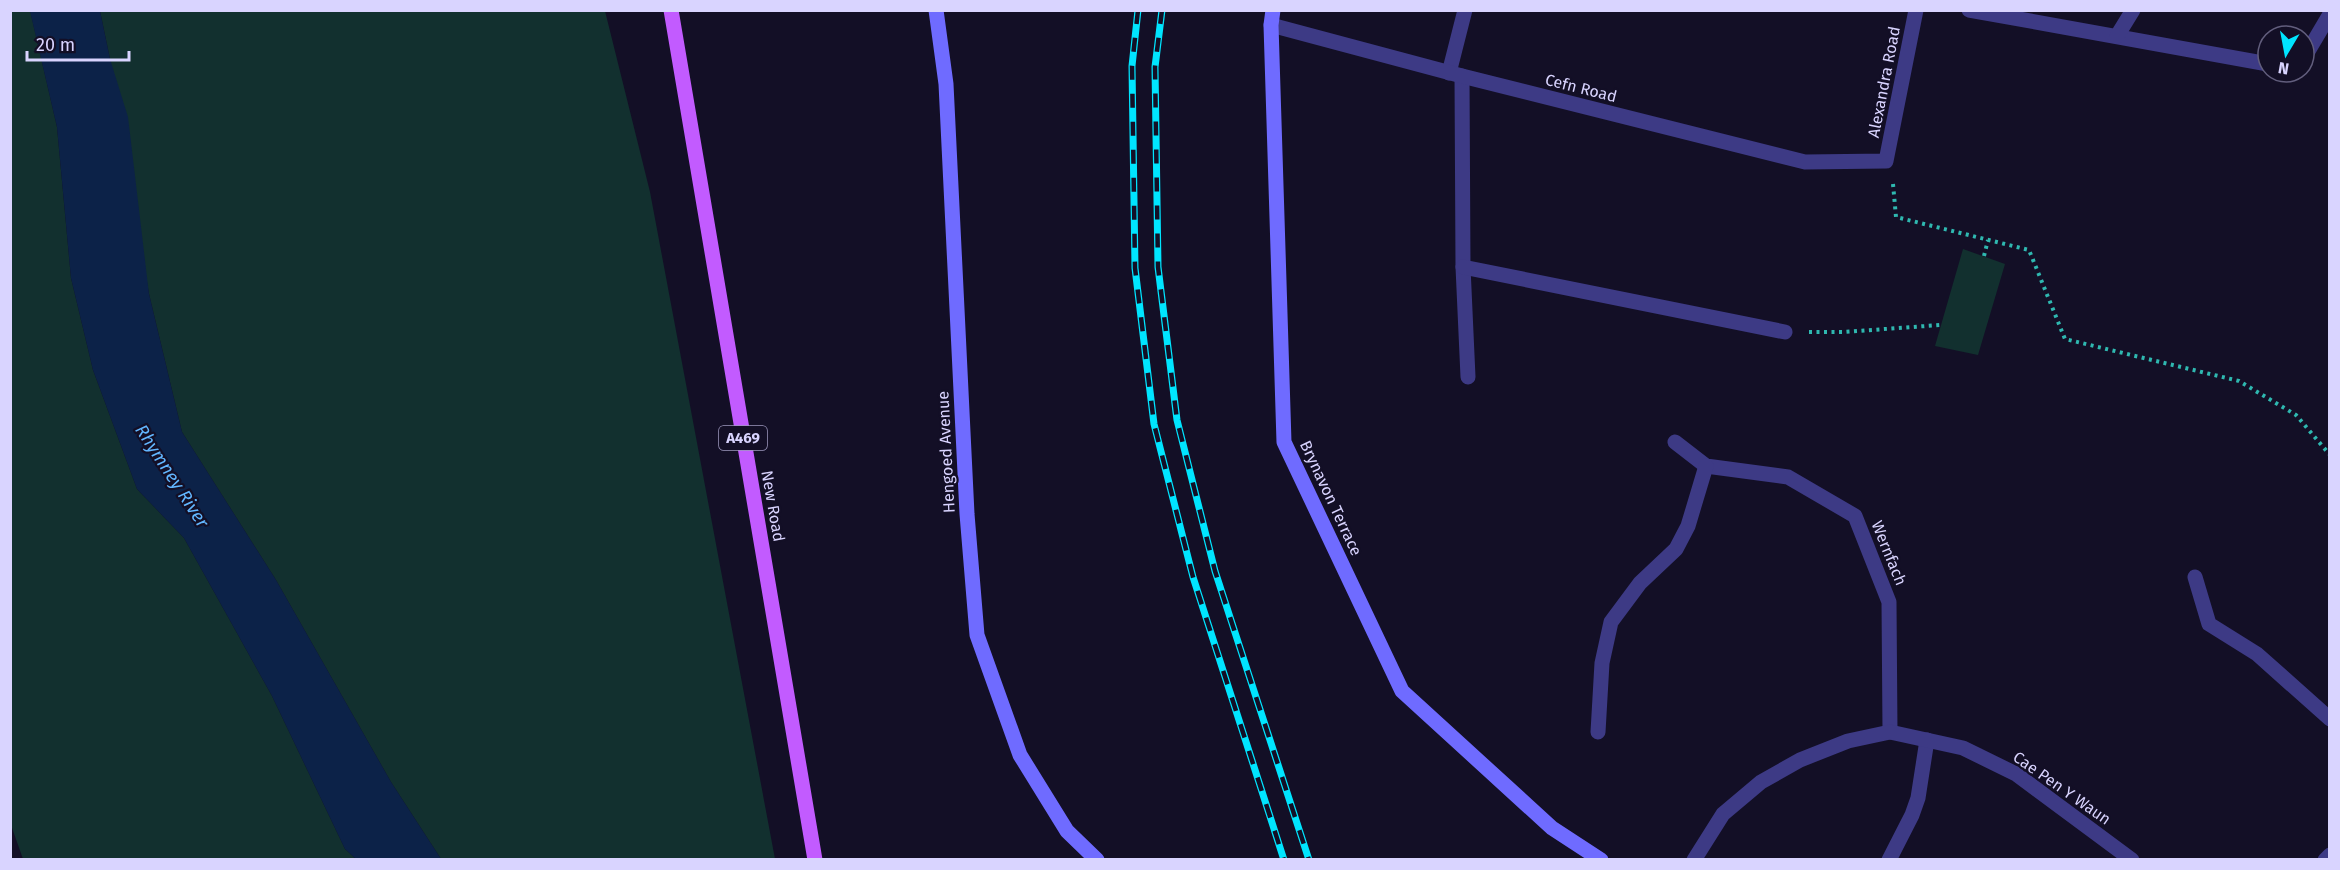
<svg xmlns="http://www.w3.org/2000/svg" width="2340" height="870" font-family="'Fira Sans',sans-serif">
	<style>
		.green { fill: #12302f }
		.water { fill: #0c2248 }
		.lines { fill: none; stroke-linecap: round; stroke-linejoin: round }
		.path { stroke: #2fb8b0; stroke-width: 4; stroke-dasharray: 3 4.5; stroke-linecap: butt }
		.lane { stroke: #3d3a85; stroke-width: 15 }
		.street { stroke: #3d3a85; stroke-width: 15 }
		.secondary { stroke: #6f6bff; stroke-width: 15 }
		.primary { stroke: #c25bff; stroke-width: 15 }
		.rail-casing { stroke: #00e5ff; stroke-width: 7 }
		.rail { stroke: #130f26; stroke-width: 4.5; stroke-dasharray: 14; stroke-linecap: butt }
		.labels { text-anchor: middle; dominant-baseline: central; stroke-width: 4.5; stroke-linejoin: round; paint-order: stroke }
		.shield { fill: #130f26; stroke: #9e99be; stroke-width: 1.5 }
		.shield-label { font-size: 15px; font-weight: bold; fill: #d9d4ff }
		.street-label { font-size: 16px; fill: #d9d4ff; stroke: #130f26 }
		.water-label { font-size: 18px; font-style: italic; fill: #62b6ff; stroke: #130f26 }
	</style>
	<rect width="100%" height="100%" fill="#130f26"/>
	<g class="green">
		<polygon points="30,10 57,127 71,278 93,370 137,489 184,538 272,696 345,849 356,859 23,859 11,825 10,11"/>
		<polygon points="100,11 605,11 650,192 775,859 441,859 391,782 276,580 182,432 149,294 110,59"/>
		<polygon points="1963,249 2005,264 1978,355 1935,346"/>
	</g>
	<polygon class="water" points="30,11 100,11 110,59 128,117 149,294 182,432 276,580 391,782 441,859 356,859 345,849 272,696 184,538 137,489 93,370 71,278 57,127"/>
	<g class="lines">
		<g class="path">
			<polyline points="1893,184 1896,217 2029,250 2065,339 2239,381 2296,415 2330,455"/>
			<polyline points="1984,256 1988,240"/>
			<polyline points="1809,332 1844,332 1940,325"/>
		</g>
		<g class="lane">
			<polyline points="1969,10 2268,64"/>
			<polyline points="2117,36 2133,10"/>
			<polyline points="1449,73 1465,10"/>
			<polyline points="1462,76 1463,267 1468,377"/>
			<polyline points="1463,267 1785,332"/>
			<polyline points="1889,860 1912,815 1918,798 1927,740"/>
		</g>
		<g class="street">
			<polyline points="1271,25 1462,76 1805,162 1886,161 1916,10"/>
			<polyline points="2304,58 2330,14"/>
			<polyline points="1675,442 1706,466 1788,477 1855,516 1889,602 1890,732"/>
			<polyline points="2195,577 2209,624 2257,654 2330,719"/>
			<polyline points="1598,732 1602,663 1611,622 1640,583 1676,549 1688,526 1706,466"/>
			<polyline points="1694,860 1723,814 1761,782 1800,760 1848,741 1890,732 1963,748 2016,774 2132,860"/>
			<polyline points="2325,860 2330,855"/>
		</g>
		<g class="secondary">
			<polyline points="936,10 946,84 967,514 977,635 1020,755 1067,831 1097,860"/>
			<polyline points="1273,10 1271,25 1284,442 1402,691 1552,828 1601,860"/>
		</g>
		<polyline class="primary" points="671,10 815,860"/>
		<defs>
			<g id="rail">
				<polyline points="1138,10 1132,66 1135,268 1154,424 1193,577 1284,860"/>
				<polyline points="1162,10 1155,67 1158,267 1177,420 1215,571 1309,860"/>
			</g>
		</defs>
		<use href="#rail" class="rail-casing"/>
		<use href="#rail" class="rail"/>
	</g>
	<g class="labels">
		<rect class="shield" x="719" y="426" width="48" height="24" rx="4.5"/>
		<g class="shield-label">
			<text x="743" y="438">A469</text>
		</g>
		<g class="street-label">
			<text transform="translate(1884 82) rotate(-79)">Alexandra Road</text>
			<text transform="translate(1581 88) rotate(14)">Cefn Road</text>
			<text transform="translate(946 452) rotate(-93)">Hengoed Avenue</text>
			<text transform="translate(1331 498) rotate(65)">Brynavon Terrace</text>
			<text transform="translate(773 506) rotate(80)">New Road</text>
			<text transform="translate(1889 553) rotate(68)">Wernfach</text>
			<text transform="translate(2062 788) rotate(35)">Cae Pen Y Waun</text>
		</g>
		<g class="water-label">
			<text transform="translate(172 476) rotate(57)">Rhymney River</text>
		</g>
	</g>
	<rect width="2340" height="870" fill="none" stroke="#d9d4ff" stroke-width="24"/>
	<g transform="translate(2286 54) rotate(190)"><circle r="28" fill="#130f26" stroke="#625e7d" stroke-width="1.5"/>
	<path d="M0-4.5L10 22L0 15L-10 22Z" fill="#00e5ff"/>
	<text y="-9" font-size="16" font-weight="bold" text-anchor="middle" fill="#d9d4ff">N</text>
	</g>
	<path d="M27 51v9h102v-9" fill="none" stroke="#d9d4ff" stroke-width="3"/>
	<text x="36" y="51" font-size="18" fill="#d9d4ff" stroke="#130f26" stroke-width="4.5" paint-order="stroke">20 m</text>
</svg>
